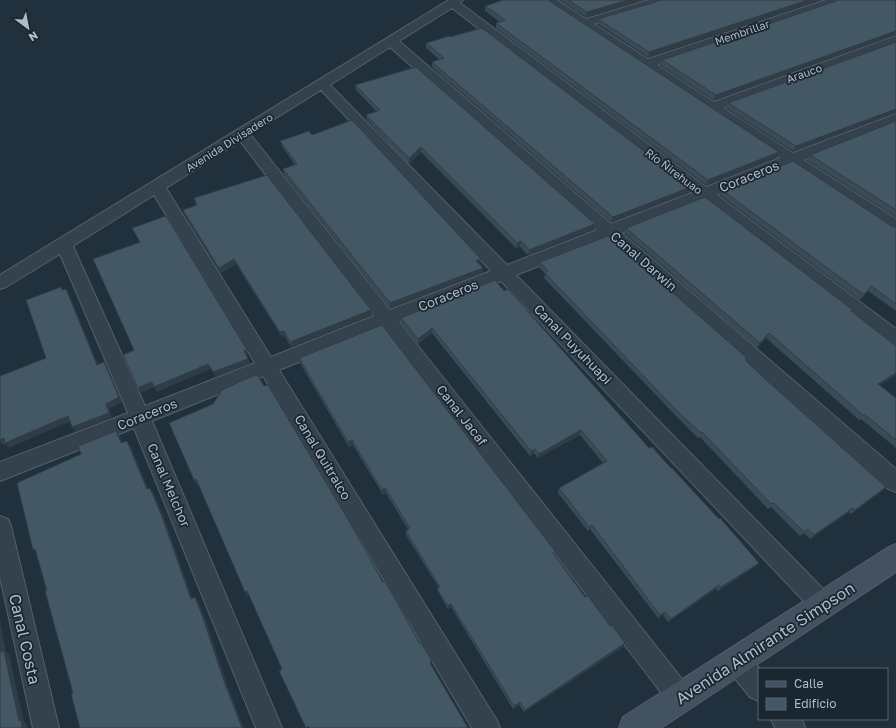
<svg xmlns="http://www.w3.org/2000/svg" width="896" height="728" font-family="'Golos Text',sans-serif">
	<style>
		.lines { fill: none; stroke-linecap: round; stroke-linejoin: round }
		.street-casing { stroke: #53606a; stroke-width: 2 }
		.secondary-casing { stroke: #53606a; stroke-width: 2 }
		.street { fill: #34424d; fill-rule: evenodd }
		.secondary { fill: #425260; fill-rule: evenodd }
		.wall { fill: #3a4b56 }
		.shaded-wall { fill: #303d46 }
		.building { fill: #445764; stroke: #303d46 }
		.labels { text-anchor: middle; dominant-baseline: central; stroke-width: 3.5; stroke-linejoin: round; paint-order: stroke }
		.far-street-label { font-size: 11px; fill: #b0bdc9; stroke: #1a2731 }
		.street-label { font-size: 13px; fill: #b0bdc9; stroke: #1a2731 }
		.near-street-label { font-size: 16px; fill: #b0bdc9; stroke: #1a2731 }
	</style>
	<rect width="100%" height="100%" fill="#20313d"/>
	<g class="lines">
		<defs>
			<g id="street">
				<path d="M449,0H463L460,3L706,187L780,158L543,0H557L586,19L649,0H667L665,2L594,24L648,59L826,0H843L841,2L657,65L714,102L896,36V44L723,108L793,153L896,114V123L804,160L896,219V232L890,231L791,165L717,195L896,329V346L889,344L703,200L622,233L896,469V492L888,489L607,239L516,275L831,597L835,605L831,613L823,617L815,613L501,281L399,322L690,689L694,698L690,707L681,711L672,707L383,328L279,370L496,719L500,728H472L263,376L152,421L282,728H256L134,428L0,481V462L128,413L60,254L6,287L0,289V275ZM452,8L692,193L611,224L399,41ZM390,47L597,230L507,265L330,85ZM321,90L491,271L390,310L250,134ZM240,141L374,316L271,357L166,188ZM154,195L255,363L145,406L73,246Z"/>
				<polygon points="0,516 8,519 11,526 59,728 33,728 0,577"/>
				<polygon points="737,648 746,652 760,669 759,701 750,697 728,670 724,661 728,652"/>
				<polygon points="771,719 802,719 805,728 775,728"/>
			</g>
			<polygon id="secondary" points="896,544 896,572 661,728 619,728 623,717 887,548"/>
		</defs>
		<use href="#street" class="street-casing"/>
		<use href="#secondary" class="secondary-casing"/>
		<use href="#street" class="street"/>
		<use href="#secondary" class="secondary"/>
	</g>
	<g class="wall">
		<polygon points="560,0 644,0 586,17"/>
		<polygon points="662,0 821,0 648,57 598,24 598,19"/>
		<polygon points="896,0 896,35 714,100 660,65 662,60"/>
		<polygon points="485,6 779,152 777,158 706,185 496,28 496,23 500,22 485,11"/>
		<polygon points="896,42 896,113 793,151 726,108 728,103"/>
		<polygon points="426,43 691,187 689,193 611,222 432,67 432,62 440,60 426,48"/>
		<polygon points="355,85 594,229 528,255 520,247 516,248 421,152 409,164 367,120 366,115 376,111 356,90"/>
		<polygon points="896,121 896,217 807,160 810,155"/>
		<polygon points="312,135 480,264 483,268 482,273 390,308 284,174 283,169 295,165 282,146 280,141"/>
		<polygon points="722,190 896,227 896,311 868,291 860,300 720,195"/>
		<polygon points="194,198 372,315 291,347 285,336 282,337 236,264 221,273 185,215 183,210 196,205"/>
		<polygon points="626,228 851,311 896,346 896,375 880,385 896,398 896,448 861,419 859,420 766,338 757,348 625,233"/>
		<polygon points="540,262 747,358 745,360 882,491 851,514 849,512 810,539 804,533 800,536 771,507 768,509 700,437 698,438 677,417 544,278 545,274 539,267"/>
		<polygon points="495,280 649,448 671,468 759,563 756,566 718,591 716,589 668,622 663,615 658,618 590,529 588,531 558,493 559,488 603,463 580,435 538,458 534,453 530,456 432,333 418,344 401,323 401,318"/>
		<polygon points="299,358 555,551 554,555 585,597 625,643 623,647 524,712 519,705 513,709 451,607 448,609 438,592 437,589 439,588 406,535 406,531 408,529 386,493 383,495 353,445 349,447 300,363"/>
	</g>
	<g class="shaded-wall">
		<polygon points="628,0 644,0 586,17 587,12"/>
		<polygon points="808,0 821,0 648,57 649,52"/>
		<polygon points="896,31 896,35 714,100 716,95"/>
		<polygon points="896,109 896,113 793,151 796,146"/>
		<polygon points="421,147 421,152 409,164 409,158"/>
		<polygon points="779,152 777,158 706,185 708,180"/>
		<polygon points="691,187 689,193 611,222 613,217"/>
		<polygon points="595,224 594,229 528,255 529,250"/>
		<polygon points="521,241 520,247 516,248 517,243"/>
		<polygon points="234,259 236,264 221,273 219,268"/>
		<polygon points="481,259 480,264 476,266 476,261"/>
		<polygon points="483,268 482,273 390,308 390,303"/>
		<polygon points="66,289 69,294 100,370 97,365"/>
		<polygon points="371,310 372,315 291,347 290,342"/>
		<polygon points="432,328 432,333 418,344 418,339"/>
		<polygon points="284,331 285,336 282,337 280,332"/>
		<polygon points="769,333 766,338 757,348 760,343"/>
		<polygon points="247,350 248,355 245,356 244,351"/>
		<polygon points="248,359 250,364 215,377 213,372"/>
		<polygon points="104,362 107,367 122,402 109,409 112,417 75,432 72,427 106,404"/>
		<polygon points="208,364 210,369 157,392 154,387 141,393 138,388 152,382"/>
		<polygon points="896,373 896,375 875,388 878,384"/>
		<polygon points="68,416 71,421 9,448 6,444 3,445 0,442 0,440"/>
		<polygon points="581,430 580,435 538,458 539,454"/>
		<polygon points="116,431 119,435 125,448 121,443"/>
		<polygon points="352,440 353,445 349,447 348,442"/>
		<polygon points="127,441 130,445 150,494 147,489"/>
		<polygon points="535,449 534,453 530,456 531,451"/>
		<polygon points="196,479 199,483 196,484 194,480"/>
		<polygon points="886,487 882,491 851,514 855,510"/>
		<polygon points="150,488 153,492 164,518 194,603 191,599"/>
		<polygon points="385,488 386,493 383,495 382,490"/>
		<polygon points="853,508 849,512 810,539 814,535"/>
		<polygon points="592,525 590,529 588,531 589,527"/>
		<polygon points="759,563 756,566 718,591 721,587"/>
		<polygon points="719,585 716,589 668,622 671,619"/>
		<polygon points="247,591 249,595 247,596 245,592"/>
		<polygon points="195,597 198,601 205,618 228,687 244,728 242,728 225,684"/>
		<polygon points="451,604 451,607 448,609 448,606"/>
		<polygon points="665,612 663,615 658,618 660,615"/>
		<polygon points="0,620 6,652 9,654 24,722 26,723 27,728 22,728 19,721 1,652 0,644"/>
		<polygon points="625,643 623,647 524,712 525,710"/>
		<polygon points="520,702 519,705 513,709 514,706"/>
	</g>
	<g class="building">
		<polygon points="503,0 548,0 779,152 708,180 496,23 505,20 485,6"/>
		<polygon points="568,0 628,0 587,12"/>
		<polygon points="662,0 808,0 649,52 598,19"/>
		<polygon points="839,0 896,0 896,31 716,95 662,60"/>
		<polygon points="482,28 691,187 613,217 432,62 444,58 426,43 449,36 450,37"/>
		<polygon points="896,42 896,109 796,146 728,103"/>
		<polygon points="416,67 595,224 529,250 521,241 517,243 421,147 409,158 366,115 380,110 355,85"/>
		<polygon points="352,120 481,259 476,261 483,268 390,303 283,169 297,164 280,141 309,131 312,135"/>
		<polygon points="896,121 896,210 810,155"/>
		<polygon points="793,161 893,227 896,227 896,304 871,286 864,295 722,190"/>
		<polygon points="267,175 371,310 290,342 284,331 280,332 234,259 219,268 183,210 197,205 194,198"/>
		<polygon points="705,197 853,310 851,311 896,346 896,373 878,384 896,398 896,440 864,414 863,415 769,333 760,343 626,228"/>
		<polygon points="166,216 247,350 244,351 248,359 213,372 208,364 154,387 152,382 138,388 123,355 134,350 93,259 140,242 132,228"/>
		<polygon points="608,236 747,358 745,360 764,378 886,487 855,510 853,508 814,535 808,529 804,532 774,503 771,504 702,432 701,433 679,413 545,273 548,271 540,262"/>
		<polygon points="495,280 504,291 508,289 649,448 652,447 671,468 672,468 719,519 720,518 759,563 721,587 719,585 671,619 665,612 660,615 592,525 589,527 559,488 607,461 581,430 539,454 535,449 531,451 432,328 418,339 401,318"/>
		<polygon points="61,287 62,290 66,289 97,365 104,362 119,397 106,404 109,413 72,427 68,416 5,443 4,438 0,440 0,376 46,358 26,300"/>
		<polygon points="382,325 555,551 553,553 585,597 588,596 610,626 612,625 625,643 525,710 520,702 514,706 451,604 448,606 437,589 440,587 406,531 410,528 385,488 382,490 352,440 348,442 299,358"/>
		<polygon points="257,374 264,386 268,385 353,528 383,582 385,581 420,644 421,643 432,661 430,663 468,728 309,728 308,726 306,728 279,671 282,669 247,591 245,592 196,479 194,480 169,423 213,404 222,390"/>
		<polygon points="116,431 121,443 127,441 147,489 150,488 161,514 191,599 195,597 202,615 225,684 242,728 80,728 71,694 73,693 45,591 47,591 35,549 33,550 17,483 81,454 78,446"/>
		<polygon points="0,644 1,652 4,651 19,721 21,720 22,728 0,728"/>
	</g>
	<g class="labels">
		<g class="far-street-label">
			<text transform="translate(742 32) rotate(-19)">Membrillar</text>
			<text transform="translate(804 73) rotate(-20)">Arauco</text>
			<text transform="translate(229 142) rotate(-32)">Avenida Divisadero</text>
			<text transform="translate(674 171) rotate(37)">Río Ñirehuao</text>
		</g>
		<g class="street-label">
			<text transform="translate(749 176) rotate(-22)">Coraceros</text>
			<text transform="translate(644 261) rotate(41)">Canal Darwin</text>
			<text transform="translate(448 295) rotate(-22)">Coraceros</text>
			<text transform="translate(573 344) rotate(46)">Canal Puyuhuapi</text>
			<text transform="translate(147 414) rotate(-22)">Coraceros</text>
			<text transform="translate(462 415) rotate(52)">Canal Jacaf</text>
			<text transform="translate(323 457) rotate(59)">Canal Quitralco</text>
			<text transform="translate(169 485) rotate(67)">Canal Melchor</text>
		</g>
		<g class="near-street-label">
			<text transform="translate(25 639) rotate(77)">Canal Costa</text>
			<text transform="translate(765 643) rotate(-33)">Avenida Almirante Simpson</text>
		</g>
	</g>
	<rect x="758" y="668" width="130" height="52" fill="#1a2731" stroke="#56636e"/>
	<rect x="766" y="681" width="20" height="6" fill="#425260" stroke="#56636e"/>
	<text x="794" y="688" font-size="12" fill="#b0bdc9">Calle</text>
	<rect x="766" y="698" width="20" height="12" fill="#445764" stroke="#56636e"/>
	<text x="794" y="708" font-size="12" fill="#b0bdc9">Edificio</text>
	<g transform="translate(28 28) rotate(148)" stroke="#1a2731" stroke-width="3" paint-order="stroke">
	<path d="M0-3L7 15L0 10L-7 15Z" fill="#b0bdc9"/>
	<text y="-6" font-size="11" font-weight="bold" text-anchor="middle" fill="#b0bdc9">N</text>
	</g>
</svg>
